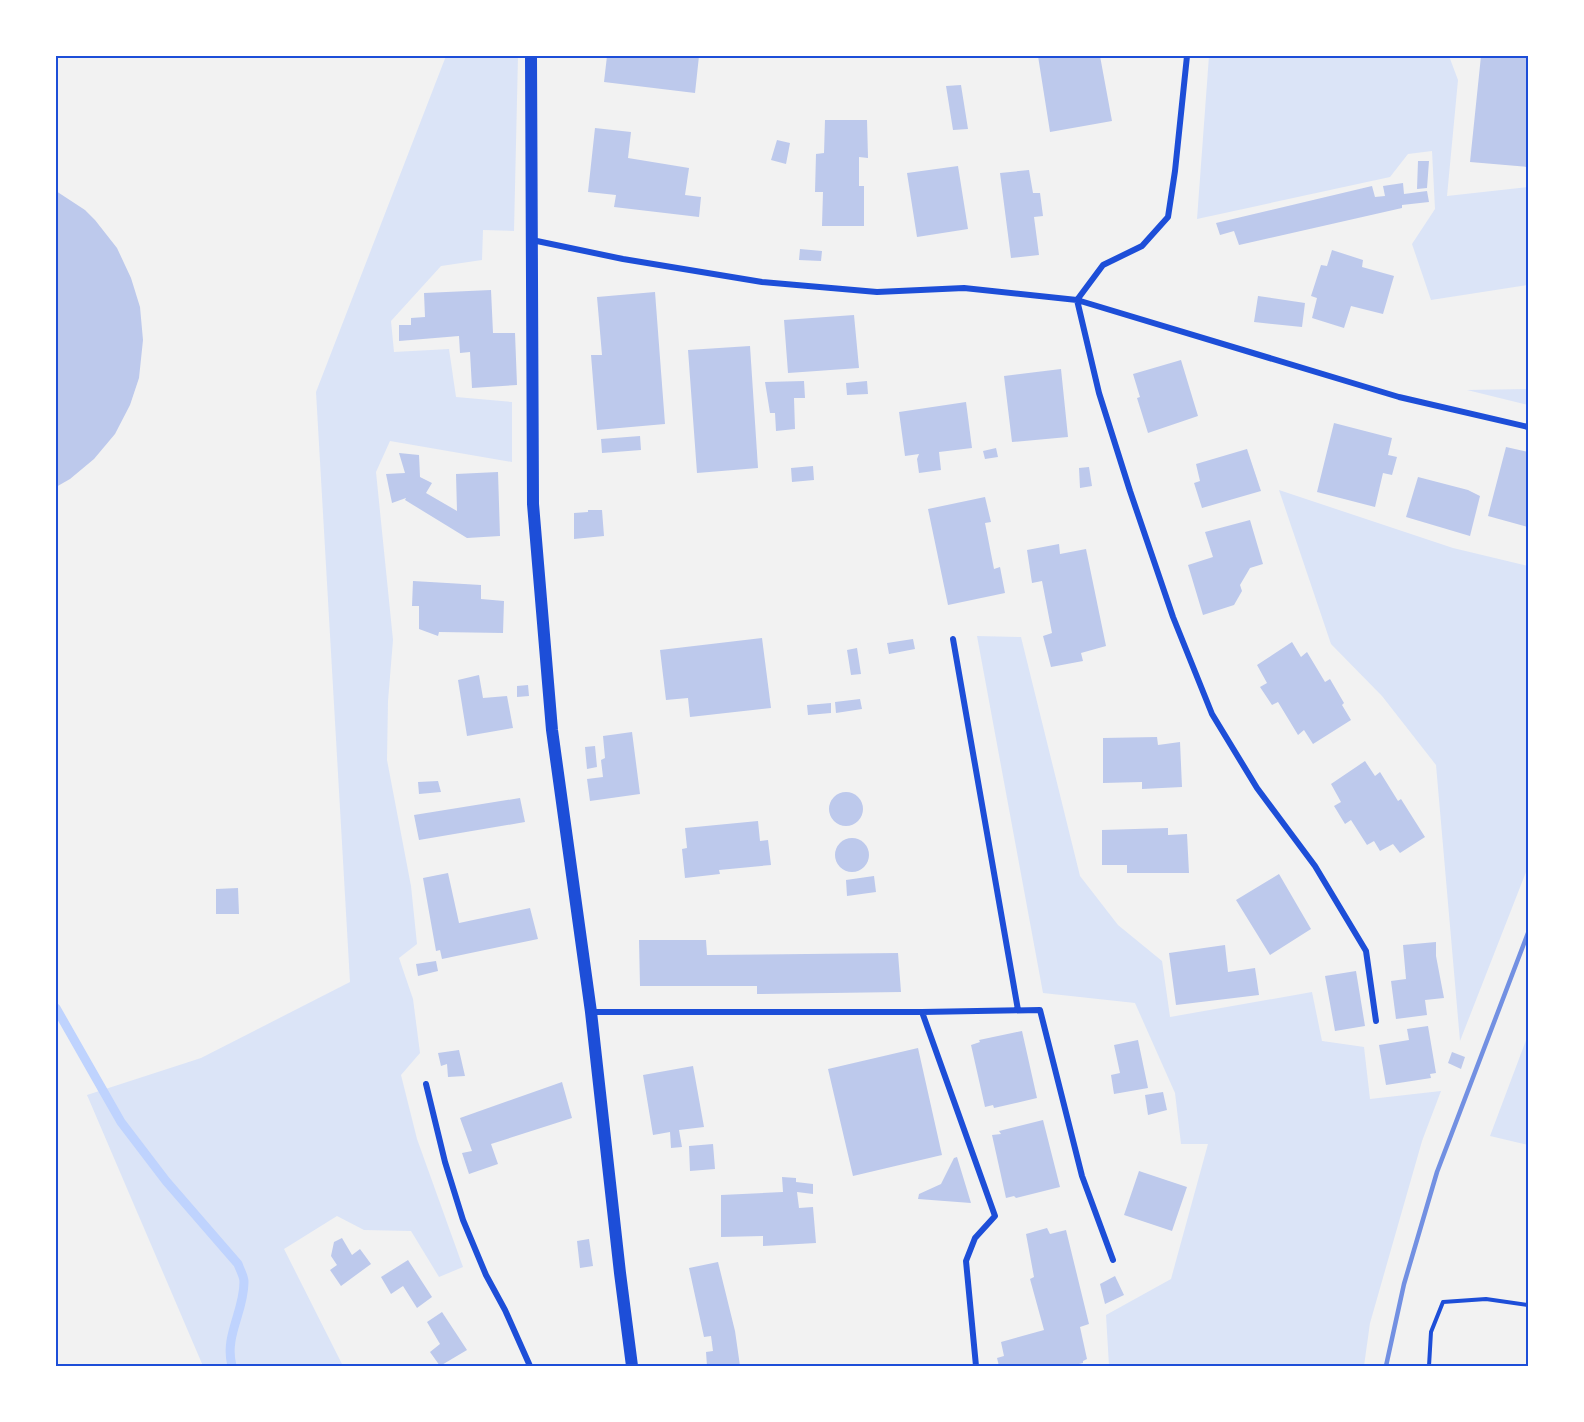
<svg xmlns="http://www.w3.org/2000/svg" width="1584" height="1422" font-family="Ubuntu,sans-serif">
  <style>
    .green { fill: #dbe4f7 }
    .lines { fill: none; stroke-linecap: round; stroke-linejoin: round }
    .stream { stroke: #bfd3fe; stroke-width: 9 }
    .building { fill: #bdc9ec }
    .path { stroke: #1d4ed8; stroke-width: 4 }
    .minor { stroke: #1d4ed8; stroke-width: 6 }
    .secondary { stroke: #1d4ed8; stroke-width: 12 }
    .rail { stroke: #7290e2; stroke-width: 4.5 }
    .neatline { fill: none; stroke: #1d4ed8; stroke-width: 2 }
  </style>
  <rect width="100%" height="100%" fill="#f2f2f2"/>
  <path class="green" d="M446,56H518L514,231L483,230L482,260L441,266L391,321L394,352L449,349L456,397L512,402V462L390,441L376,472L393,640L388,701L387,760L411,886L417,944L399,958L413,999L420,1053L401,1075L417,1139L463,1267L439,1277L411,1231L364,1230L337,1216L284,1249L343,1366H203L87,1095L201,1058L350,982L316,392Z
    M1209,56H1449L1458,80L1447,196L1528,187V285L1431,300L1412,244L1435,209L1432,151L1408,154L1390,177L1197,219Z
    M1528,389V405L1467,390Z
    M1279,490L1453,548L1528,566V867L1460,1041L1436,765L1382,696L1331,644Z
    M977,636L1021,637L1080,876L1118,925L1162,961L1170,1017L1312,992L1322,1041L1364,1047L1370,1099L1441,1091L1422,1141L1370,1323L1364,1366H1109L1106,1315L1171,1279L1208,1144H1181L1175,1093L1135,1003L1043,993Z
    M1528,1035V1145L1490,1136Z"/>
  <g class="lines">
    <path class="stream" d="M56,1008L121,1122L166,1181L238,1264C240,1270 244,1276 244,1282C244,1312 224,1336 232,1366"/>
  </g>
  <path class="building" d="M607,56H699L695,93L604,82Z
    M1038,56H1100L1112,121L1050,132Z
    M1481,56H1528V167L1470,162Z
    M961,85L968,129L953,130L946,86Z
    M825,120H867L868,158L859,157V186H864V226H822L823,192H815L816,154L824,153Z
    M595,128L631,132L628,158L689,168L685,195L701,197L699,217L614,207L616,195L588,192Z
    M777,140L790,143L786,164L771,160Z
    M1418,161H1429L1427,188L1417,189Z
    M958,166L968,229L917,237L907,173Z
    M1029,170L1033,193H1040L1043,216L1034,217L1039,255L1011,258L1000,173Z
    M1403,183L1404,194L1427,191L1429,202L1402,205V208L1239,245L1234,231L1220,235L1216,223L1372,186L1375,197L1385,196L1383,186Z
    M56,191L85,210L95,220L117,248L131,278L140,307L143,340L139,378L130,405L115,434L94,459L70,479L56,487Z
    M800,249L822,251L821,261L799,260Z
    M1332,250L1363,260L1362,267L1394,276L1383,314L1351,306L1344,328L1312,318L1317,298L1311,296L1321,265L1327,266Z
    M491,290L493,333H515L517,385L472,388L470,352L460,353L459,336L399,341V325H411V318L425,317L424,293Z
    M655,292L665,424L597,430L591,355H602L597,297Z
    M1258,296L1305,303L1302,327L1254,322Z
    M854,315L859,368L788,373L784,320Z
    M750,346L758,468L697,473L688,350Z
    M1181,360L1198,416L1148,433L1137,398L1140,397L1133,374Z
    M1061,369L1068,437L1012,442L1004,376Z
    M804,381L805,398H794L795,429L776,431L775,413H770L765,382Z
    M867,381L868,394L847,395L846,383Z
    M966,402L972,448L939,452L941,470L919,473L917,459L919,454L905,456L899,412Z
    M1334,423L1392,438L1388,455L1397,457L1392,475L1383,473L1375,507L1317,492Z
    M640,436L641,450L602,453L601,439Z
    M1506,447L1528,452V527L1488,516Z
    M996,448L998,457L985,459L983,451Z
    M1247,449L1261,491L1202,508L1194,483L1200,481L1196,464Z
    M399,453L419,455L420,477L432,483L426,493L457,511L456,474L498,472L500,536L467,538L405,500L406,498L392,503L386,474L405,473Z
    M813,466L814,480L792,482L791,468Z
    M1089,467L1092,486L1080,488L1079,468Z
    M1418,477L1468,490L1480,496L1470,536L1406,517Z
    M985,497L991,522L985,523L994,569L1000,567L1005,593L948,605L928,509Z
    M588,510H602L604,536L574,539V513L588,512Z
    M1250,520L1263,564L1250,568L1240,585L1242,591L1234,605L1203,615L1188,565L1213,557L1205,532Z
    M1059,544L1060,554L1086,549L1106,646L1081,653L1083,661L1051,667L1043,636L1052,633L1042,581L1032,583L1027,550Z
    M413,581L481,585V599L504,601L503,633L439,632L438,636L419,629V606H412Z
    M762,638L771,708L690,717L688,698L666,700L660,650Z
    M913,639L915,649L889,654L887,643Z
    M1292,642L1301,657L1307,652L1325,682L1330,679L1344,703L1342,705L1351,720L1313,744L1304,730L1298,735L1278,702L1272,705L1260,687L1267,683L1257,665Z
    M857,648L861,674L851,675L847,650Z
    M479,675L483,698L507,696L513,728L467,736L458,680Z
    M528,685L529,696L517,697V686Z
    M860,699L862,709L836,713L835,702Z
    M831,703V713L808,715L807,705Z
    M632,732L640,794L590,801L587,779L603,777L601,760L605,758L603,736Z
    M1157,737L1158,745L1180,742L1182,787L1142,789V782L1103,783V738Z
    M595,746L597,767L587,769L585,747Z
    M1365,761L1375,776L1380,772L1398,801L1401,799L1425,837L1400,853L1393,844L1380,851L1374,841L1367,845L1351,820L1345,824L1334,806L1341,802L1331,784Z
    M438,781L441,792L419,794L418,782Z
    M829 809a17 17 0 1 1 34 0a17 17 0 1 1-34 0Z
    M520,798L525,822L419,840L414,815Z
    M758,821L760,841L768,840L771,865L719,870L720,874L685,878L682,849L687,848L685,828Z
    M1168,828V835L1187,834L1189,873H1127V865H1102V830Z
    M835 855a17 17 0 1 1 34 0a17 17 0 1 1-34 0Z
    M448,873L459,923L530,908L538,939L442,959L440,950L436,951L423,878Z
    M1279,874L1311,929L1270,955L1236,900Z
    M874,876L876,892L847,896L846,880Z
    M238,888L239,914H216V889Z
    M639,940H706L707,955L898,953L901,992L757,994V986H640Z
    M1436,942V956L1444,998L1425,1000L1427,1015L1396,1019L1391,981L1406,979L1403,945Z
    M1225,945L1228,972L1255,968L1259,995L1176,1005L1169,953Z
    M436,961L438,971L418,976L416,964Z
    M1356,971L1365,1026L1335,1031L1325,976Z
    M1428,1026L1436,1073L1430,1074L1431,1078L1386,1085L1379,1045L1409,1040L1407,1029Z
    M1022,1031L1037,1098L994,1108L993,1105L985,1107L971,1045L980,1042L979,1040Z
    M1138,1040L1148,1088L1114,1094L1111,1075L1120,1073L1114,1045Z
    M918,1048L942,1155L853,1176L828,1069Z
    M459,1050L465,1076L448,1077L447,1064L441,1066L438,1053Z
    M1452,1052L1465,1057L1461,1069L1448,1063Z
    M693,1066L704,1127L679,1130L682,1147L671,1148L670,1132L653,1135L643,1075Z
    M562,1082L572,1118L491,1144L498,1164L469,1174L462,1153L472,1151L460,1118Z
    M1163,1092L1167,1110L1148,1115L1145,1095Z
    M1043,1120L1060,1187L1016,1198L1014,1196L1006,1198L992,1135L1001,1134L999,1131Z
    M713,1144L715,1169L690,1171L689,1146Z
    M957,1157L971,1203L918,1199L919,1194L941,1184L954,1158Z
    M1139,1171L1187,1187L1172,1231L1124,1215Z
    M782,1177L796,1178V1182L813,1184V1194L797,1192L799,1208L813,1207L816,1243L763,1246V1236L721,1237V1195L783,1192Z
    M1047,1228L1050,1234L1066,1230L1089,1324L1080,1327L1087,1359L1083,1361V1363L1071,1366H999L997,1358L1004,1356L1001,1342L1044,1330L1030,1279L1034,1277L1026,1234Z
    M342,1238L352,1255L360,1249L371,1264L341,1286L330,1270L337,1265L331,1256L334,1242Z
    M589,1239L593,1266L580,1268L577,1241Z
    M408,1260L432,1297L417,1308L403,1286L391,1294L381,1277Z
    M718,1262L735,1331L740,1366H707L706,1352L713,1351L711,1336L704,1337L689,1268Z
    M1115,1276L1124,1295L1105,1304L1100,1284Z
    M442,1312L467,1350L440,1366L430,1352L440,1344L427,1322Z"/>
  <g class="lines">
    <path class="path" d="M1429,1366L1431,1332L1443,1302L1486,1299L1528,1305"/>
    <path class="minor" d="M1187,56L1175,171L1168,217L1142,246L1103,265L1077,300L1099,393L1130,491L1173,617L1212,714L1257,788L1315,866L1366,951L1376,1021
      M532,240L623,259L762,282L877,292L964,288L1077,300L1399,397L1528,427
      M953,639L1018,1010
      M591,1012H922L1040,1010L1082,1176L1113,1260
      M922,1012L995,1216L975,1238L966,1261L976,1366
      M426,1084L445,1162L463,1220L486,1275L505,1310L530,1366"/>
    <path class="secondary" d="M531,56L533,504L552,730L591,1012L620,1273L632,1366"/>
    <path class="rail" d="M1386,1366L1404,1284L1437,1172L1528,933"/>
  </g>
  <rect width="1584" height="1422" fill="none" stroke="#ffffff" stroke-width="114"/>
  <rect x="57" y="57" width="1470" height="1308" class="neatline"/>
</svg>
